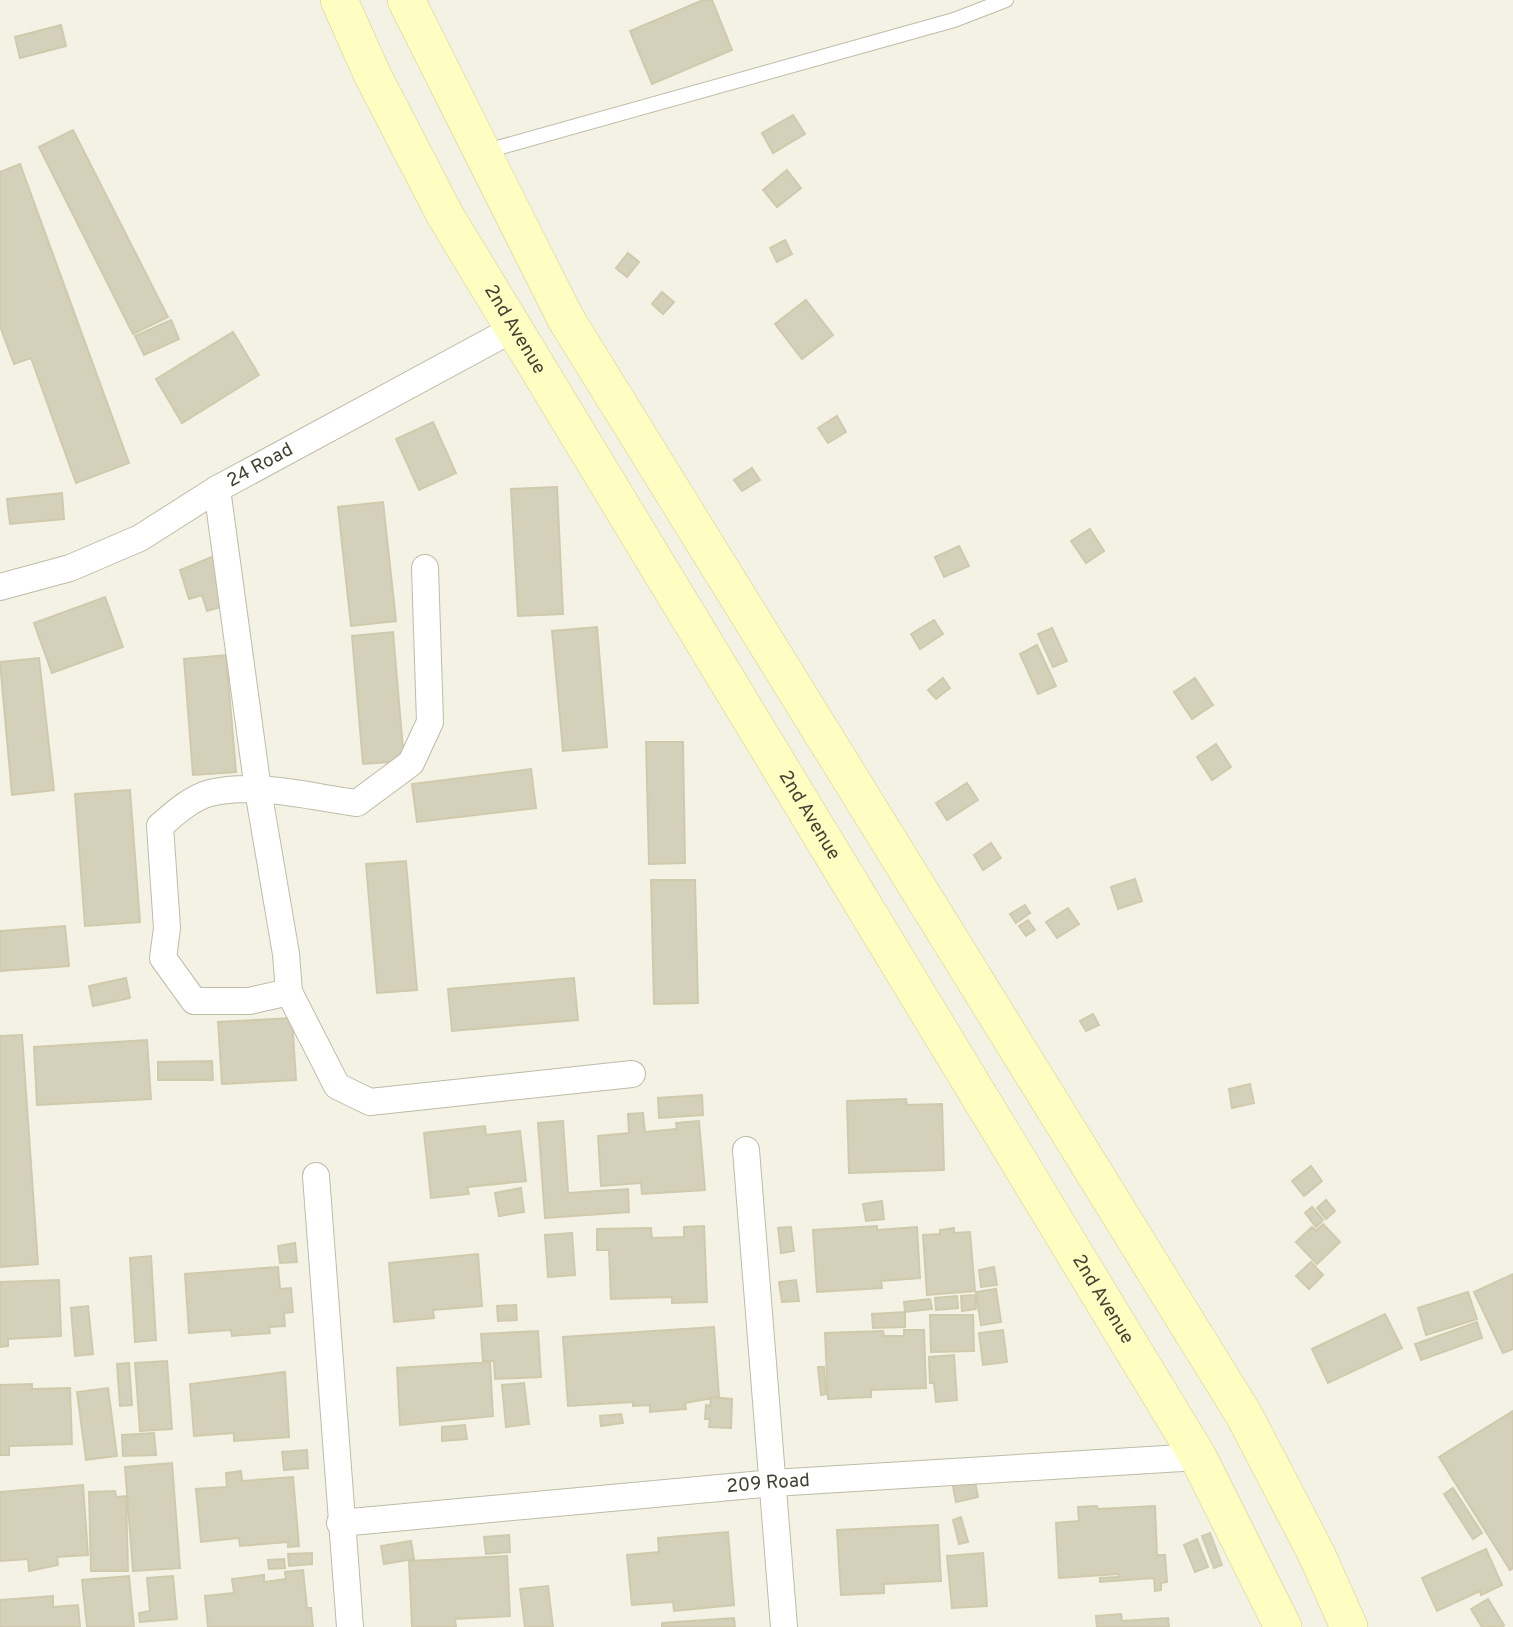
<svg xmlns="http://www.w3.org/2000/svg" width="1513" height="1627" font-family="Overpass,sans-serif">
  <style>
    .building { fill: #d5d0ba; stroke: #d0caad; stroke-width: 2 }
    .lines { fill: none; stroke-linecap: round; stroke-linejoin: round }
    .lane-casing { stroke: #bebca7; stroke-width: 16 }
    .street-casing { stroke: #bebca7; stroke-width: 28 }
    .secondary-casing { stroke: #d1cf91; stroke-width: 38 }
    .lane { stroke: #fff; stroke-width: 14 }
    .street { stroke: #fff; stroke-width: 26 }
    .secondary { stroke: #fffec2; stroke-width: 37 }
    .labels { text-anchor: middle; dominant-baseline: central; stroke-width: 5; stroke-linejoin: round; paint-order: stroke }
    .street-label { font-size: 19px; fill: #454234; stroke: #fff }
  </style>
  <rect width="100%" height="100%" fill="#f3f2e4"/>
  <path class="building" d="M703,0H712L732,50L652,84L630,31Z
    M61,25L66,46L20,58L15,37Z
    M793,115L805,134L773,153L762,133Z
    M73,130L168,317L133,334L39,147Z
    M20,164L129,463L76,483L31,358L14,364L0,326V172Z
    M787,170L801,188L777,207L763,190Z
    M785,240L792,254L777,262L770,248Z
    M628,253L639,262L627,277L616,268Z
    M662,292L674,302L663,314L652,304Z
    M806,300L833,335L802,359L775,324Z
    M171,320L179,339L144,355L135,336Z
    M233,332L259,375L182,423L156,379Z
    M837,416L846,432L828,443L818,428Z
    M433,422L456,473L419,490L396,439Z
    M752,468L760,480L742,491L734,480Z
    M557,487L563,614L518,616L511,489Z
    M62,493L64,519L10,524L7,499Z
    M383,502L396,621L351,626L338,507Z
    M1090,529L1104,551L1086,563L1071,541Z
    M959,546L969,566L944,577L935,557Z
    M214,556L230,604L207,611L202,595L189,599L180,570Z
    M105,597L123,647L52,673L34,623Z
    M934,620L943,634L920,649L911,634Z
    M597,627L607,747L563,751L552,631Z
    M1052,628L1067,661L1053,667L1038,634Z
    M393,632L404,761L363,764L352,636Z
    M1037,645L1056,686L1038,694L1020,654Z
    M226,655L236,772L193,775L184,659Z
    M39,658L54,790L12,795L0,662Z
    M943,678L950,688L936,699L928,690Z
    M1195,678L1213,705L1192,719L1174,692Z
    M646,742H683L685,863L649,864Z
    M1216,744L1231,767L1212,780L1197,757Z
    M531,769L536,808L417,822L412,784Z
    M967,783L978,800L947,820L936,803Z
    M130,790L140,922L85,926L75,794Z
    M991,843L1001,858L983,870L974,855Z
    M406,861L417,990L377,993L366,864Z
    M1135,879L1142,901L1118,909L1111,887Z
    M651,880H695L698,1003L654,1004Z
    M1025,905L1030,913L1016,923L1010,914Z
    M1068,908L1079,924L1057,938L1046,922Z
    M1028,920L1035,930L1026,936L1019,926Z
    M65,926L69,966L0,971V931Z
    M126,978L130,998L93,1006L89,986Z
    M574,978L578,1020L452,1031L448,989Z
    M1093,1014L1099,1025L1086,1031L1080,1021Z
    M292,1018L296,1080L222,1084L218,1022Z
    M22,1035L38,1264L0,1267V1036Z
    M147,1040L151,1099L37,1105L34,1047Z
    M212,1061L213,1080H158V1062Z
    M1250,1084L1254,1103L1232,1108L1229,1089Z
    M702,1095L703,1115L659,1118L658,1098Z
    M906,1099L907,1105L942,1104L944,1170L849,1173L847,1101Z
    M643,1113L645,1132L677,1129L676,1123L699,1121L705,1190L642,1194L641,1183L601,1186L598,1136L629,1133L628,1114Z
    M563,1121L568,1193L628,1189L629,1212L545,1218L538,1123Z
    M485,1126L486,1135L520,1131L526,1181L467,1187L469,1194L431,1198L424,1133Z
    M1311,1166L1322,1181L1304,1196L1292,1181Z
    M521,1188L524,1212L499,1216L495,1193Z
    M1326,1200L1335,1211L1326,1219L1317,1208Z
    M882,1201L884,1219L866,1221L863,1204Z
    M1312,1207L1323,1220L1316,1227L1305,1213Z
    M1323,1224L1340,1242L1317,1264L1296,1242L1312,1227L1316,1231Z
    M704,1226L707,1302L672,1303V1297L611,1299L609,1250H597V1229L651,1228L652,1238L684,1237V1227Z
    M877,1226V1230L917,1227L920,1278L881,1281L882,1288L817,1292L813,1230Z
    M791,1227L794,1251L781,1253L778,1228Z
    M954,1228V1233L970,1232L975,1291L927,1295L923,1235L940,1234V1230Z
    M572,1233L575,1275L548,1277L545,1235Z
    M295,1243L297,1262L280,1263L278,1246Z
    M478,1254L482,1306L433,1310L434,1318L394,1322L389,1263Z
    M151,1256L156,1340L135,1342L130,1258Z
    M1311,1262L1323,1275L1309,1289L1296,1276Z
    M278,1267L280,1289L291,1288L293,1312L284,1313L285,1326L269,1327L270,1333L232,1336L231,1330L189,1333L185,1274Z
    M994,1267L997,1285L981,1287L979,1270Z
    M1513,1274V1349L1503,1353L1474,1292Z
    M59,1280L61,1336L8,1339V1346L0,1347V1282Z
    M796,1280L799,1301L782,1302L779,1282Z
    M996,1289L1001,1322L981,1325L976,1292Z
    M1468,1292L1477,1319L1426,1335L1418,1308Z
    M975,1295L976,1309L962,1311L961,1296Z
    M957,1296L958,1308L936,1310L935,1298Z
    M930,1299L932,1309L905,1312L904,1302Z
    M516,1305L517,1320L498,1321L497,1306Z
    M88,1306L93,1354L75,1356L71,1308Z
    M905,1312V1327L873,1328L872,1314Z
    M1385,1314L1402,1348L1328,1383L1312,1349Z
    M930,1315H973L974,1351L931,1352Z
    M1477,1322L1482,1338L1421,1360L1415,1344Z
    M714,1327L719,1397L685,1403L686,1409L650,1412V1405L633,1406V1402L568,1406L563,1337Z
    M904,1330H924L926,1388L871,1390V1397L828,1399L825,1333L883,1331L884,1336H904Z
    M1003,1330L1007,1362L983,1365L979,1333Z
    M538,1331L541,1377L495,1379L494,1361H483L481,1334Z
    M954,1355L957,1400L936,1402L934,1383H930L929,1357Z
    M167,1361L172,1429L140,1431L135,1363Z
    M490,1362L493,1416L400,1425L397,1368Z
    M129,1363L132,1405L120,1406L117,1364Z
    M818,1367H824L826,1394L821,1395Z
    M285,1372L289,1437L234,1441V1433L194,1436L190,1384Z
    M524,1383L529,1424L506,1427L502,1385Z
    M32,1384V1389L70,1388L72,1444L9,1446V1455H0V1385Z
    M108,1388L117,1456L86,1460L77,1392Z
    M711,1397L732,1399L731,1428L709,1427L710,1419H705L706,1405L710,1406Z
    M1513,1411V1568L1510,1570L1439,1457Z
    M621,1414L623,1423L601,1426L600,1416Z
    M465,1425L467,1439L442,1441V1427Z
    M154,1433L156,1455L123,1456L122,1435Z
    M307,1450L308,1468L284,1470L282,1452Z
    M172,1463L180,1568L133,1571L125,1467Z
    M241,1471L242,1481L293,1477L299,1546L288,1547V1542L240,1546L239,1538L201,1542L196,1489L227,1487L226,1473Z
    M973,1471L978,1497L956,1502L951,1476Z
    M83,1485L88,1555L57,1557L58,1565L29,1571L28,1559L0,1561V1492Z
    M1453,1488L1482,1533L1473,1539L1444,1494Z
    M115,1491L116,1497L126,1496L128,1571H91L89,1492Z
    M1097,1506L1098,1509L1155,1506L1157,1555H1165L1167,1582L1161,1583V1590L1155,1591L1154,1578L1100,1582V1578L1119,1577V1574L1059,1578L1056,1523L1079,1521L1078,1507Z
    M961,1517L968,1542L959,1544L953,1520Z
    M938,1525L941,1581L884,1584V1593L841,1595L837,1530Z
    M728,1532L734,1605L674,1611L673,1602L632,1605L627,1555L659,1552L658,1538Z
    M1210,1533L1222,1565L1214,1568L1202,1536Z
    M509,1535L510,1552L486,1554L484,1537Z
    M1197,1539L1208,1567L1195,1572L1184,1545Z
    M411,1541L414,1559L384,1564L381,1546Z
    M1486,1549L1502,1585L1481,1595L1480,1591L1437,1611L1422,1578Z
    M312,1553V1564L289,1566L288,1554Z
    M983,1553L987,1606L952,1608L947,1556Z
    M507,1556L510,1616L455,1619L456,1627H412L409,1561Z
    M284,1559L285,1568L269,1569L268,1560Z
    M303,1570L307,1608H311L313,1627H208L205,1596L234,1593L232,1579L264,1575V1582L286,1579L285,1572Z
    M129,1576L134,1627H87L82,1580Z
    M173,1576L177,1619L140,1622L139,1613L150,1611L147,1578Z
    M548,1586L553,1627H525L520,1589Z
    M53,1596V1607L78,1605L80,1627H0V1600Z
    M1488,1599L1504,1625L1502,1627H1482L1471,1609Z
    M1121,1614L1122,1621L1168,1618L1169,1627H1097L1096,1616Z
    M734,1618L735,1627H662V1623Z"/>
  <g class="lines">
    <g class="lane-casing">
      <path id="lane" d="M483,152L954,20L1006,0"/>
    </g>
    <g class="street-casing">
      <g id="street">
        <path d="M217,489L258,790L286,954L289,992L249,1001H194L163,958L167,928L160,826C174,814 191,798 210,793C257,782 311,797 357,803L411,763L430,722L425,568"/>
        <path id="s1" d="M0,587L70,568L140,538L217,489L513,329"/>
        <path d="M289,992L337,1086L370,1102L632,1074"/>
        <path d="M746,1150L784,1627"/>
        <path d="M316,1176L350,1627"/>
        <path id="s2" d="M340,1523L773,1483L1198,1457"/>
      </g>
    </g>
    <g class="secondary-casing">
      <g id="secondary">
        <path id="s3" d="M339,0L372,74L445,215L1198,1457L1283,1627"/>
        <path d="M406,0L566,319L1244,1415L1316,1553L1349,1627"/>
      </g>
    </g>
    <use href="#lane" class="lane"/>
    <use href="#street" class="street"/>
    <use href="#secondary" class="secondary"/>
  </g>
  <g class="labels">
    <g class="street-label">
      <text stroke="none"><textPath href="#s3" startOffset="374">2nd Avenue</textPath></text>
      <text stroke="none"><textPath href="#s1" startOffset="289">24 Road</textPath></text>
      <text stroke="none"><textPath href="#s3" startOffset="942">2nd Avenue</textPath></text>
      <text stroke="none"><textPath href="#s3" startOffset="1508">2nd Avenue</textPath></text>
      <text stroke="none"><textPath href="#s2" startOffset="430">209 Road</textPath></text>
    </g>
  </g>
</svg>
